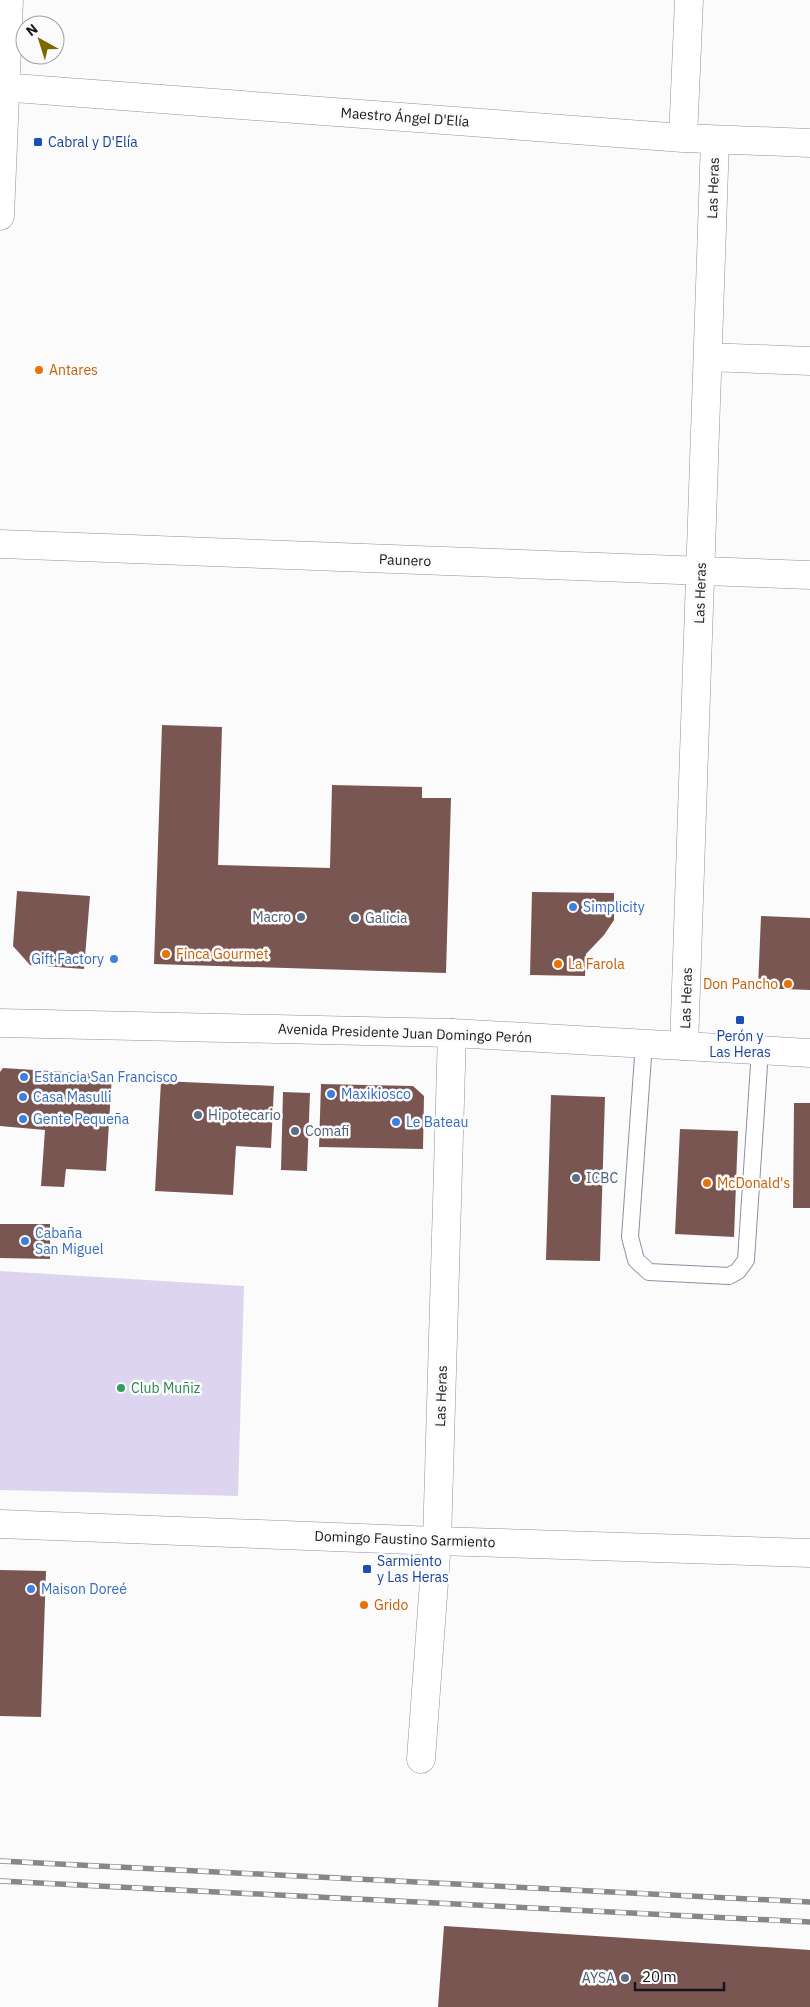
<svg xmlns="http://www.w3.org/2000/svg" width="810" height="2007" font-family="'IBM Plex Sans',sans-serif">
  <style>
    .green { fill: #ddd5ef }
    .building { fill: #795652 }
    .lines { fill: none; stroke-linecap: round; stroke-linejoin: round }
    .service-casing { stroke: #948ca6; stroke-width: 18 }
    .minor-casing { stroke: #948ca6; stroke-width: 29 }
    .secondary-casing { stroke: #948ca6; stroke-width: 29 }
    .service { stroke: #fff; stroke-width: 16 }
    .minor { stroke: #fff; stroke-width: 28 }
    .secondary { stroke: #fff; stroke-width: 28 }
    .rail-casing { stroke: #88868b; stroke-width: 5.5 }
    .rail { stroke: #fbfbfb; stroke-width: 4; stroke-dasharray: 11; stroke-linecap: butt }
    .transit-dot { fill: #1a4fb4; stroke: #fbfbfb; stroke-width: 2 }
    .food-dot { fill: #e8710a; stroke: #fbfbfb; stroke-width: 2 }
    .shop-dot { fill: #3f7fe0; stroke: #fbfbfb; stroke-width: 2 }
    .service-dot { fill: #5c6f8a; stroke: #fbfbfb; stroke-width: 2 }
    .leisure-dot { fill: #2e9e5b; stroke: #fbfbfb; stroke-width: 2 }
    .labels { text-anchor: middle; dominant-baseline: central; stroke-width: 5; stroke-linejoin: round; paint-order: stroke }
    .street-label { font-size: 14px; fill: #17141e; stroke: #fbfbfb }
    .transit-label { font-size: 14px; fill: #164399; stroke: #fbfbfb; text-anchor: start }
    .food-label { font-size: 14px; fill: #c56008; stroke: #fbfbfb; text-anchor: start }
    .shop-label { font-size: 14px; fill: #366cbe; stroke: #fbfbfb; text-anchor: start }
    .service-label { font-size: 14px; fill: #4e5e75; stroke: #fbfbfb; text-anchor: start }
    .leisure-label { font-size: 14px; fill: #27864d; stroke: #fbfbfb; text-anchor: start }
  </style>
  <rect width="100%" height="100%" fill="#fbfbfb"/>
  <path class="green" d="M0,1271L244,1286L238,1496L0,1490Z"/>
  <path class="building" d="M162,725L222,727L218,865L330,868L332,785L422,787V798H451L446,973L154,964Z
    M17,891L90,896L84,969L30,965L13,946Z
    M532,892L614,893V920L604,935L586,954L585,976L530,975Z
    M761,916L810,918V990L758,988Z
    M3,1068L112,1075L106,1171L66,1169L64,1187L41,1186L45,1130L0,1126V1072Z
    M161,1081L274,1086L271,1148L236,1146L233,1195L155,1191Z
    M321,1084L413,1086L424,1096L423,1149L319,1147Z
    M283,1092L310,1093L307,1171L281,1170Z
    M551,1095L605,1097L600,1261L546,1260Z
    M794,1103H810V1208H793Z
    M680,1129L738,1131L734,1237L675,1234Z
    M0,1224H50V1259L0,1258Z
    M0,1570L46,1571L41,1717L0,1716Z
    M444,1926L810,1950V2007H438Z"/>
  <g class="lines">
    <g class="service-casing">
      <path id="service" d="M644,1043L630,1237L636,1260L649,1272L729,1276L738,1271L746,1260L760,1050"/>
    </g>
    <g class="minor-casing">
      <path id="minor" d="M0,87L683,138L810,143
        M683,138L689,0
        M0,216L9,0
        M708,357L810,361
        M0,544L810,575
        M684,1046L715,140
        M421,1759L437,1541L452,1033"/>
    </g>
    <g class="secondary-casing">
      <path id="secondary" d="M0,1023L452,1033L810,1053
        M0,1524L437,1541L810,1553"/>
    </g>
    <use href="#service" class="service"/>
    <use href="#minor" class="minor"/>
    <use href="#secondary" class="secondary"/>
    <g class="rail-casing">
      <path id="rail" d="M0,1861L810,1902
        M0,1881L810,1922"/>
    </g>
    <use href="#rail" class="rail"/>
  </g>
  <g class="transit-dot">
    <rect x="33" y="137" width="10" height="10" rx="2.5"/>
    <rect x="735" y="1015" width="10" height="10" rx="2.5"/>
    <rect x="362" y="1564" width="10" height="10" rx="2.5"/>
  </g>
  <g class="food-dot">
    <circle cx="39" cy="370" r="5"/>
    <circle cx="166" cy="954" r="5"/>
    <circle cx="558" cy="964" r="5"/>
    <circle cx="788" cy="984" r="5"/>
    <circle cx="707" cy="1183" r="5"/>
    <circle cx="364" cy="1605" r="5"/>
  </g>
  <g class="shop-dot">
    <circle cx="573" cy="907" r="5"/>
    <circle cx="114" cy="959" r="5"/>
    <circle cx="24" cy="1077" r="5"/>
    <circle cx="331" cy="1094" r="5"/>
    <circle cx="23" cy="1097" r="5"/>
    <circle cx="23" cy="1119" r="5"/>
    <circle cx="396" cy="1122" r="5"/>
    <circle cx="25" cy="1241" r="5"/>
    <circle cx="31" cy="1589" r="5"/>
  </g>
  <g class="service-dot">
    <circle cx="301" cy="917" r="5"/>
    <circle cx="355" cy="918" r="5"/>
    <circle cx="198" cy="1115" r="5"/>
    <circle cx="295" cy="1131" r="5"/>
    <circle cx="576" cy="1178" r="5"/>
    <circle cx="625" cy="1978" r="5"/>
  </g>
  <circle class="leisure-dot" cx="121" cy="1388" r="5"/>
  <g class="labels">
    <g class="street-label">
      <text transform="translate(405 117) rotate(4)">Maestro Ángel D'Elía</text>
      <text transform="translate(713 188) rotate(-88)">Las Heras</text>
      <text transform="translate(405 560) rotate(2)">Paunero</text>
      <text transform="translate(700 593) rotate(-88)">Las Heras</text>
      <text transform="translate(686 998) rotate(-88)">Las Heras</text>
      <text transform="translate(405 1033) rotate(2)">Avenida Presidente Juan Domingo Perón</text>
      <text transform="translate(441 1396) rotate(-88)">Las Heras</text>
      <text transform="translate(405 1539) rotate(2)">Domingo Faustino Sarmiento</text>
    </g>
    <g class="transit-label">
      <text x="48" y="142">Cabral y D'Elía</text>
      <text x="740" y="1036" text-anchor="middle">Perón y<tspan x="740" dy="16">Las Heras</tspan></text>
      <text x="377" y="1561">Sarmiento<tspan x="377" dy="16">y Las Heras</tspan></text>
    </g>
    <g class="food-label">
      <text x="49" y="370">Antares</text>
      <text x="176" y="954">Finca Gourmet</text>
      <text x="568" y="964">La Farola</text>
      <text x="778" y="984" text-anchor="end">Don Pancho</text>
      <text x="717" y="1183">McDonald's</text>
      <text x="374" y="1605">Grido</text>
    </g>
    <g class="shop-label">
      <text x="583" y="907">Simplicity</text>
      <text x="104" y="959" text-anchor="end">Gift Factory</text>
      <text x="34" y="1077">Estancia San Francisco</text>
      <text x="341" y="1094">Maxikiosco</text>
      <text x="33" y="1097">Casa Masulli</text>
      <text x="33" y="1119">Gente Pequeña</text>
      <text x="406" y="1122">Le Bateau</text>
      <text x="35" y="1233">Cabaña<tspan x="35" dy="16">San Miguel</tspan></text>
      <text x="41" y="1589">Maison Doreé</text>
    </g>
    <g class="service-label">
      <text x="291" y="917" text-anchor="end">Macro</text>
      <text x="365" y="918">Galicia</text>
      <text x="208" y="1115">Hipotecario</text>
      <text x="305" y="1131">Comafi</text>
      <text x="586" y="1178">ICBC</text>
      <text x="615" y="1978" text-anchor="end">AYSA</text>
    </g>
    <g class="leisure-label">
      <text x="131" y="1388">Club Muñiz</text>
    </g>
  </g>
  <g transform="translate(40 40) rotate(321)"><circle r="24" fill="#fbfbfb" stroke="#a09fa3"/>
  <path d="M0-4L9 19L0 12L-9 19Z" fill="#7a6800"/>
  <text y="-8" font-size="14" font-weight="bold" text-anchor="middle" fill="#17141e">N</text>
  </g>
  <path d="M635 1982v8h89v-8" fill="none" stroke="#17141e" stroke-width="2.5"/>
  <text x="642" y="1982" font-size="15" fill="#17141e" stroke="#fbfbfb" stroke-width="4" paint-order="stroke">20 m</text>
</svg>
